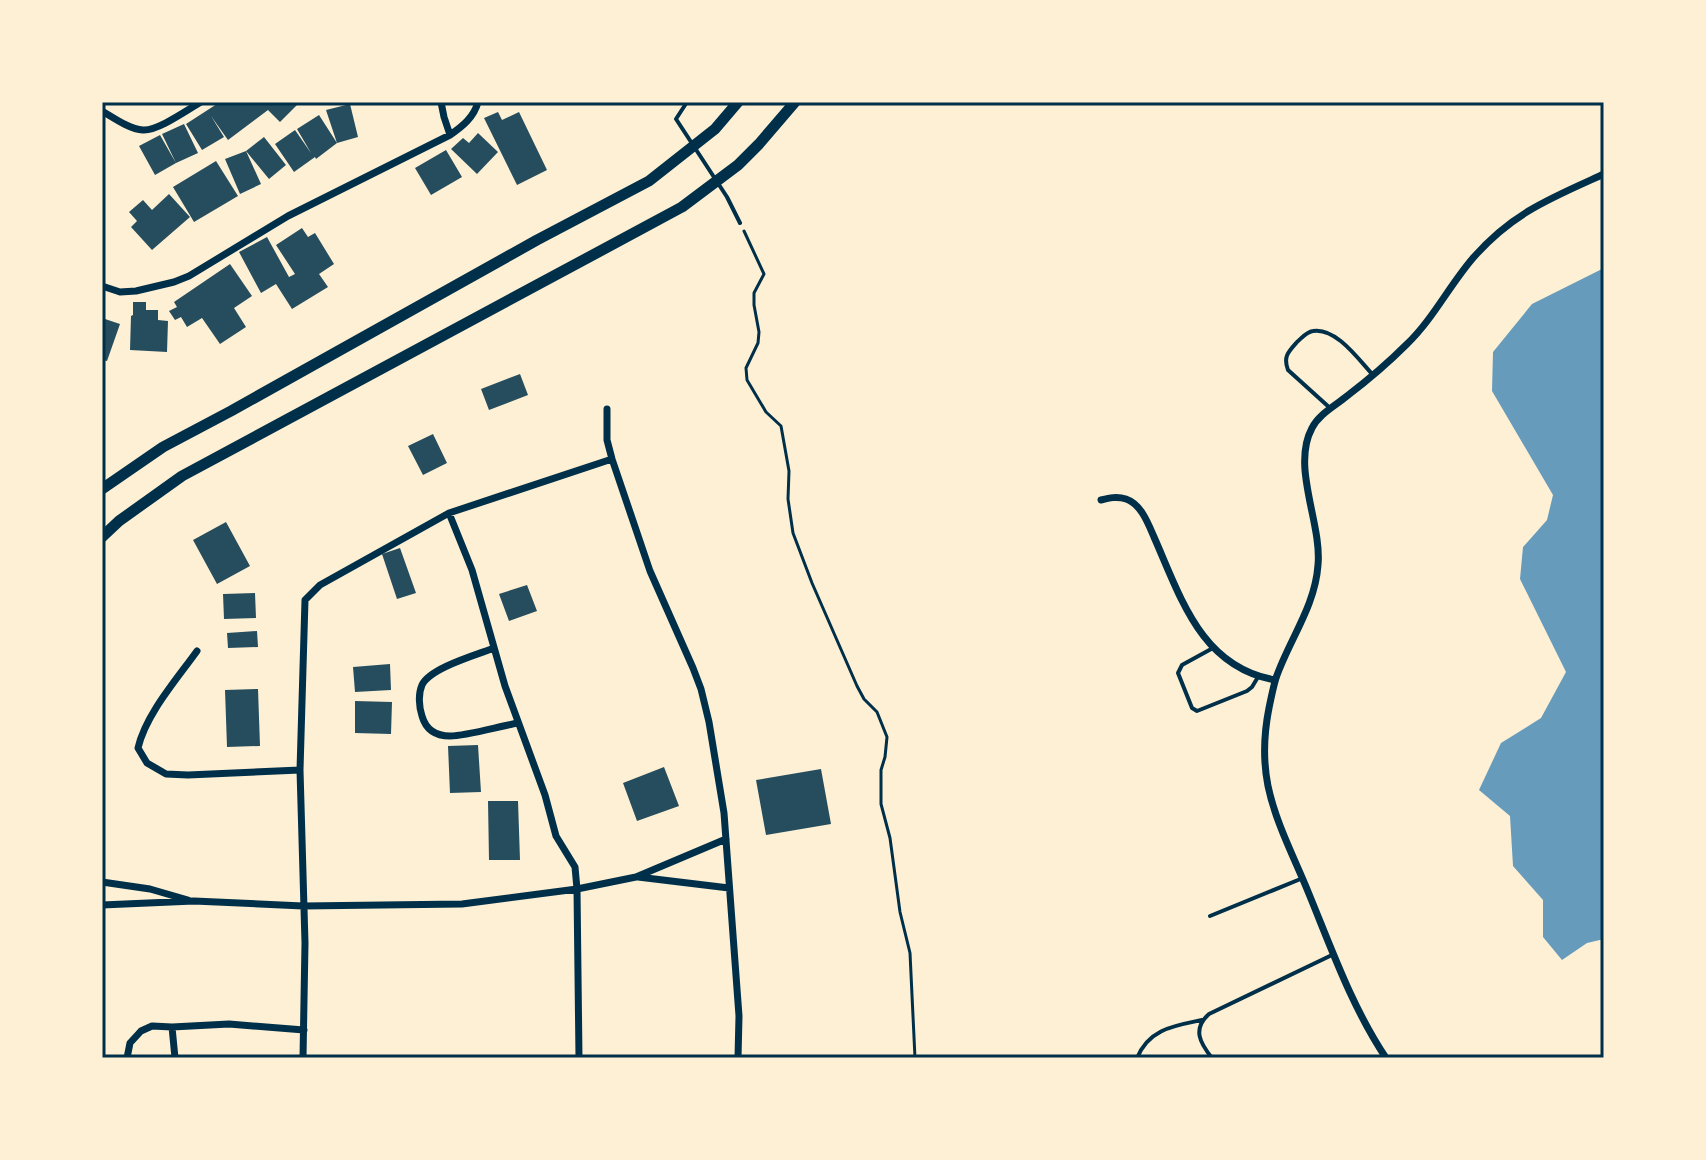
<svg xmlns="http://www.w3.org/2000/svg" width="1706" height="1160" font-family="Ubuntu,sans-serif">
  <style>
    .water { fill: #669bbc }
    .building { fill: #264d5e }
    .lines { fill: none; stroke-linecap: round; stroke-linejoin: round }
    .path { stroke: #003049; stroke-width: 3 }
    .service { stroke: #003049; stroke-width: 4 }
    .minor { stroke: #003049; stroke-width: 7 }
    .primary { stroke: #003049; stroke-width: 11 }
    .neatline { fill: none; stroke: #003049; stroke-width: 3 }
  </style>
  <rect width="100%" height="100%" fill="#fdf0d5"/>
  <path class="water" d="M1604,268V939L1587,943L1562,960L1543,937V900L1513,866L1510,816L1479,790L1501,743L1541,718L1566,672L1520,579L1523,547L1547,520L1553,495L1492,391L1493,352L1532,304Z"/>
  <path class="building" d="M220,102H300L280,122L268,110L228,140L211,116L224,137L202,150L186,124Z
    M350,104L358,137L337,143L316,159L315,157L294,172L275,144L295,130L311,153L297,129L319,115L337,143L326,110Z
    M498,112L502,120L519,112L547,170L517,185L484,118Z
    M184,124L198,153L176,163L162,134Z
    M478,133L498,152L477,174L451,149L463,138L469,143Z
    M160,135L176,163L155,175L139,146Z
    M264,137L286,165L269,179L246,151Z
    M446,150L462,177L431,195L415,168Z
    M246,151L261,184L240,194L225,159Z
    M216,161L238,196L194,222L173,187Z
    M169,194L190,217L152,250L131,227L137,221L129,212L143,200L152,210Z
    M302,228L308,237L315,233L334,264L319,274L328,287L292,309L276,284L261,293L239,252L267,237L289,277L295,274L276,245Z
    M230,264L252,296L234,308L246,327L220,344L202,318L187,327L181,317L175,320L169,311L177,307L174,302Z
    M133,302H146V310H158V320L168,321L167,352L130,350L131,316L133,315Z
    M102,318L120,324L107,361L102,360Z
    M520,374L528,395L489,410L481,389Z
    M433,434L447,463L423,475L408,446Z
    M226,522L250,566L217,584L193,540Z
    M400,548L416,593L397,599L382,554Z
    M527,585L537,611L509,621L499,594Z
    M255,593L256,618L224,619L223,594Z
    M257,631L258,647L228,648L227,633Z
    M390,664L391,690L355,692L353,667Z
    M258,689L260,746L227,747L225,690Z
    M355,701L392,702L391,734L355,733Z
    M478,745L481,792L450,793L448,746Z
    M664,767L679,806L637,821L623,783Z
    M821,769L831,824L766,835L756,780Z
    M488,801H518L520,860H489Z"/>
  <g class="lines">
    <path class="path" d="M744,231L764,274L754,293V305L759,332L758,343L746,368L747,380L766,412L781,426L789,471L788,499L793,533L812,583L857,686L864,699L877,712L887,737L885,757L881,770V804L890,838L900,912L910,953L915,1058"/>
    <path class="service" d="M687,102L676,119L727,197L740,223
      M1330,408L1288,370C1283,357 1288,352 1297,342C1302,338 1306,332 1313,331C1336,327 1359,360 1373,375
      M1213,648L1182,665L1178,673L1192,708L1197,711L1247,691L1252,687L1258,677
      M1210,916L1303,878
      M1137,1058C1149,1029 1173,1026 1202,1020
      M1212,1058C1200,1043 1192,1029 1209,1014L1332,955"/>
    <path class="minor" d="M441,102L444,117L450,135
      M102,111C114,118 129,129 143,130C158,131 187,110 201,102
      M102,286L120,292L136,291L174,282L189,276L288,216L450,135C463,126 474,117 478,102
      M607,409V440L612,459L650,571L693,668L701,689L709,722L724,813L739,1016L738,1058
      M1101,500C1109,498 1117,496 1126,499C1141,504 1148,523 1154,537C1181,598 1201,667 1275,680
      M449,513L472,570L505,686L545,795L556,836L575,867L577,889L579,1058
      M494,648C476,655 430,668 422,685C418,694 419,707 422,716C426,730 436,736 450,736C467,736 500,726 518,723
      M197,651C177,679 146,714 138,748L147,763L166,774L188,775L300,770
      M638,877L729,888
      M102,882L150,889L188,900
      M102,905L194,901L303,906L462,904L577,889L636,877L726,839
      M172,1027L175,1058
      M127,1058L130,1043L141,1031L152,1026L172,1027L229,1024L304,1030
      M303,1058L305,943L300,770L305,600L320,585L449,513L612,459
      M1386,1058C1352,1007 1332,950 1309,894C1295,859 1276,824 1268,786C1263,761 1264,733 1269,708C1271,698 1273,688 1276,678C1289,640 1315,607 1318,565C1322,523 1291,467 1312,428C1319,414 1335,406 1347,396C1368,380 1388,363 1407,344C1433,319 1449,286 1473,258C1512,213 1551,198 1604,174"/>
    <path class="primary" d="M102,489L163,447L231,411L537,240L649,181L715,129L738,102
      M102,537L119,521L182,476L682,207L738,165L759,144L795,102"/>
  </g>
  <rect width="1706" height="1160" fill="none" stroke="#fdf0d5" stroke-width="208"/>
  <rect x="104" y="104" width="1498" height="952" class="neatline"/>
</svg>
